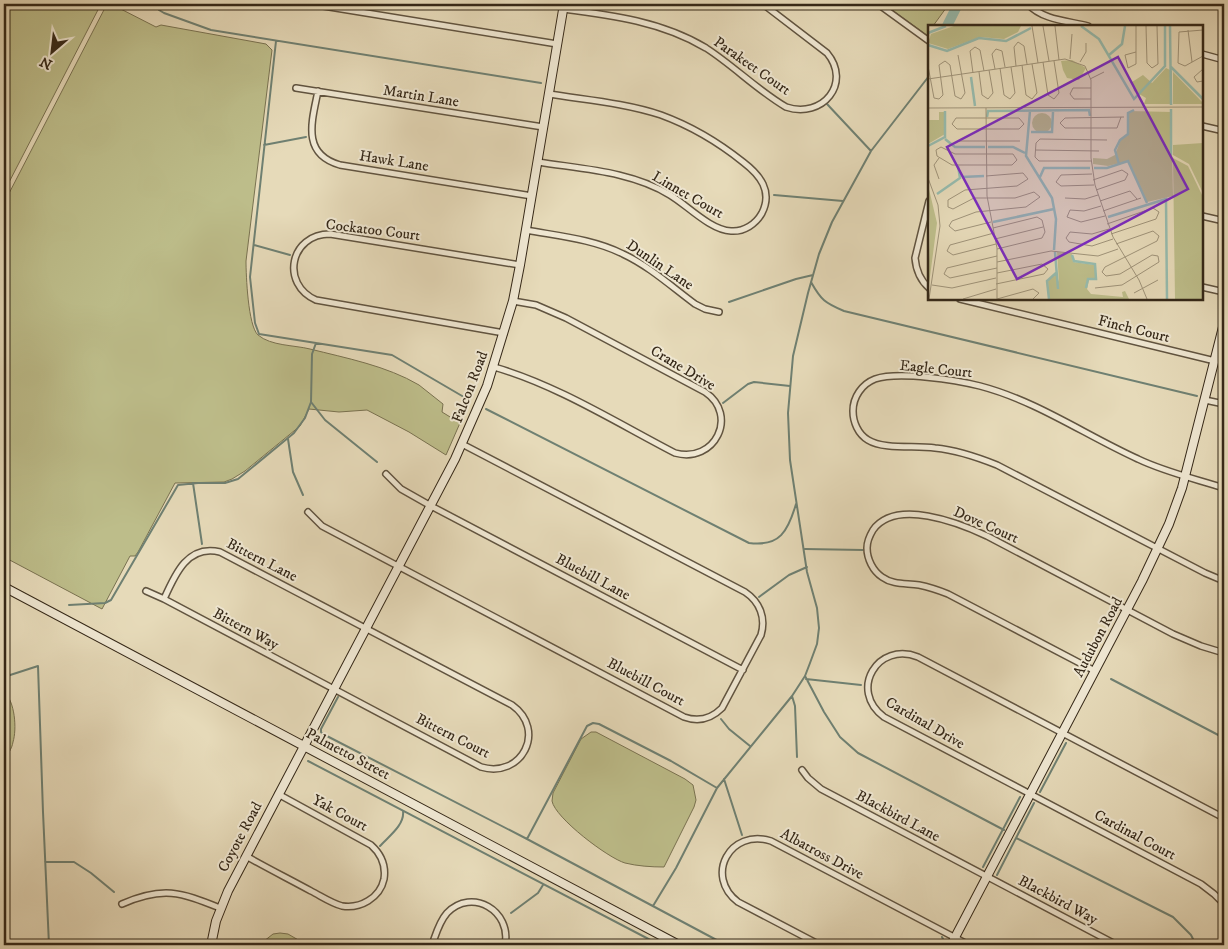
<svg xmlns="http://www.w3.org/2000/svg" width="1228" height="949" font-family="'IM FELL DW Pica',serif">
  <style>
    .green { fill: #bdbd8a; stroke: #797251 }
    .lines { fill: none; stroke-linecap: round; stroke-linejoin: round }
    .stream { stroke: #6f8072; stroke-width: 2 }
    .river { stroke: #96bbae; stroke-width: 10 }
    .street-casing { stroke: #615440; stroke-width: 8 }
    .secondary-casing { stroke: #352818; stroke-width: 10 }
    .street { stroke: #efe7d2; stroke-width: 5 }
    .secondary { stroke: #efe7d2; stroke-width: 8 }
    .labels { text-anchor: middle; dominant-baseline: central; stroke-width: 4; stroke-linejoin: round; paint-order: stroke }
    .street-label { font-size: 15px; fill: #352818; stroke: #efe7d2 }
    .inset-river { fill: none; stroke: #96bbae; stroke-width: 2.5 }
    .inset-road { fill: none; stroke: #9f9379; stroke-width: 1 }
    .view { fill: #7b2cbf; fill-opacity: 0.15; stroke: #7b2cbf; stroke-width: 2.5 }
    .inset-edge { fill: none; stroke: #352818; stroke-width: 2.5 }
  </style>
  <rect width="100%" height="100%" fill="#e6dab9"/>
  <filter id="stains"><feTurbulence type="fractalNoise" baseFrequency=".004" numOctaves="4"/><feColorMatrix values="0 0 0 0 .2 0 0 0 0 .09 0 0 0 0 .02 0 0 0 .5 -.17"/></filter>
  <radialGradient id="worn" r=".72"><stop offset=".6" stop-color="#630" stop-opacity="0"/><stop offset="1" stop-color="#630" stop-opacity=".3"/></radialGradient>
  <path class="green" d="M4,4H101L4,192Z
    M107,4H111L156,27L161,25L266,44L272,50L246,261C246,275 248,326 258,335C271,346 294,345 310,349C346,358 387,366 419,385C427,391 435,398 443,404L442,412L460,423L446,455L409,432L367,410L339,412L309,409L300,426L245,471L232,479L224,482L175,483L138,552L135,556H130L102,609L4,557V203Z
    M884,4H949L933,26H929L928,36Z
    M4,692C15,701 17,729 13,742C12,749 7,755 4,761Z
    M591,732H596L685,779L693,785L696,800L694,807L664,867C651,867 637,866 625,863C608,858 555,818 552,801C552,798 553,796 553,793L581,739Z
    M280,933L288,934L307,945H259L273,934Z"/>
  <g class="lines">
    <path class="stream" d="M156,4L159,10L164,13L211,30L541,83
      M276,41L250,277L255,323L259,334L392,355L469,400
      M827,104L871,151
      M264,145L306,137
      M774,195L843,201
      M254,245L290,255
      M811,282C821,300 825,303 844,311L1197,396
      M729,302L796,279L813,275
      M311,402L325,420L377,462
      M723,403L748,384L754,382L790,386
      M486,409L749,543C780,547 788,531 796,504
      M288,439L293,472L303,495
      M193,483L202,544
      M805,549L863,550
      M759,597L789,575L807,567
      M69,605L105,603L111,600L178,485L198,483H225L238,479L294,433L305,418L311,402L312,354L316,343
      M805,676L824,712L840,737L858,753L1004,830
      M4,677L38,666L43,812L49,945
      M806,679L861,685
      M1111,679L1224,738
      M792,696L795,706L797,757
      M338,697L321,729V732L323,734L527,839L726,945
      M721,719L729,729L750,746
      M308,761L660,945
      M724,779L742,835
      M1040,792L1066,743
      M1016,838L1173,917L1191,935L1196,945
      M527,839L587,726L593,723L599,724L671,761L717,788
      M380,846C388,837 405,825 403,811
      M45,862H74L91,873L114,892
      M983,867L1020,797
      M997,875L1034,803
      M653,906L676,868L717,788L792,696L805,676L810,663L817,644L819,628L817,608L807,572L790,460L788,413L793,356L808,293L819,254L832,222L871,151L929,76
      M511,913L538,893L543,885
      M942,945L943,939L942,937"/>
    <path class="river" d="M947,26L958,4"/>
    <g class="street-casing">
      <path id="street" d="M311,4L557,44
        M878,4L929,41
        M1028,4C1042,20 1069,21 1088,26
        M563,9C612,15 663,22 706,48C734,66 757,90 786,107C823,119 852,83 827,53L763,4
        M1202,54L1224,60
        M296,88L543,127
        M318,91C312,121 301,154 340,165L532,196
        M1202,126L1224,131
        M538,162C581,169 631,171 670,195C687,205 710,230 731,231C744,232 756,224 762,213C773,191 760,175 743,162C718,142 691,126 661,115C625,103 586,100 549,94
        M929,201L915,258C916,270 920,280 929,288
        M1202,216L1224,221
        M526,230C558,236 593,239 623,254C649,266 672,287 695,304L705,309L719,312
        M1202,287L1224,292
        M960,299L1215,361
        M504,333L316,300C280,284 290,234 330,234L520,265
        M494,367C557,385 617,423 675,453C715,464 739,415 705,392L566,318L536,305L513,301
        M1205,400L1224,404
        M386,474L401,489L431,506L743,670
        M1224,488C1196,479 1165,472 1138,459C1085,435 1037,401 980,386C956,380 899,371 875,379C862,384 853,397 853,411C853,422 858,434 868,440C884,450 916,445 935,448C956,450 977,457 997,465L1205,573L1224,581
        M308,512L322,526L684,717C698,722 711,719 722,708L761,635C766,618 760,602 745,592L462,444
        M146,591L164,599L481,767C522,779 547,730 512,705L220,552C188,544 175,574 164,599
        M1095,671L948,594C938,590 929,587 919,585C906,583 893,585 882,577C873,571 867,559 867,548C867,541 870,535 873,530C896,498 959,523 987,536L1173,634L1201,646L1224,653
        M802,770L808,778L821,789L1117,945
        M1224,818L918,657C878,641 848,690 884,717L1201,884L1214,894L1224,904
        M246,856C267,868 289,879 311,891C321,896 331,903 342,906C360,909 380,898 384,879C386,866 381,854 371,845L278,794
        M122,904C163,886 180,892 220,908
        M432,945C436,934 439,922 447,913C472,887 512,911 505,945
        M820,945L738,902C704,876 730,828 771,841L969,945"/>
    </g>
    <g class="secondary-casing">
      <path id="secondary" d="M4,587L679,945
        M211,945L216,921L228,891L455,459L487,386L513,301L520,265L564,4
        M951,945L1142,581L1169,524L1182,488L1224,323"/>
    </g>
    <use href="#street" class="street"/>
    <use href="#secondary" class="secondary"/>
  </g>
  <g class="labels">
    <g class="street-label">
      <text transform="translate(752 66) rotate(35)">Parakeet Court</text>
      <text transform="translate(421 96) rotate(9)">Martin Lane</text>
      <text transform="translate(394 161) rotate(9)">Hawk Lane</text>
      <text transform="translate(688 195) rotate(30)">Linnet Court</text>
      <text transform="translate(373 230) rotate(7)">Cockatoo Court</text>
      <text transform="translate(660 265) rotate(34)">Dunlin Lane</text>
      <text transform="translate(1134 329) rotate(14)">Finch Court</text>
      <text transform="translate(683 368) rotate(31)">Crane Drive</text>
      <text transform="translate(936 369) rotate(6)">Eagle Court</text>
      <text transform="translate(470 387) rotate(-69)">Falcon Road</text>
      <text transform="translate(986 525) rotate(24)">Dove Court</text>
      <text transform="translate(262 560) rotate(27)">Bittern Lane</text>
      <text transform="translate(593 577) rotate(28)">Bluebill Lane</text>
      <text transform="translate(246 629) rotate(28)">Bittern Way</text>
      <text transform="translate(1098 637) rotate(-62)">Audubon Road</text>
      <text transform="translate(646 682) rotate(28)">Bluebill Court</text>
      <text transform="translate(925 723) rotate(30)">Cardinal Drive</text>
      <text transform="translate(453 736) rotate(27)">Bittern Court</text>
      <text transform="translate(348 754) rotate(28)">Palmetto Street</text>
      <text transform="translate(340 813) rotate(28)">Yak Court</text>
      <text transform="translate(898 816) rotate(28)">Blackbird Lane</text>
      <text transform="translate(1135 835) rotate(28)">Cardinal Court</text>
      <text transform="translate(240 837) rotate(-62)">Coyote Road</text>
      <text transform="translate(822 854) rotate(28)">Albatross Drive</text>
      <text transform="translate(1058 900) rotate(28)">Blackbird Way</text>
    </g>
  </g>
  <g transform="translate(928 25)">
    <rect width="275" height="275" fill="#e6dab9"/>
    <path d="M26,1H93L90,7L76,14L52,12L20,24L0,18L3,9ZM144,35L158,43L151,55L139,53L135,45L133,36ZM238,43L244,46V79H216L218,73L206,66L204,57L215,50L224,58ZM245,47L275,78V79H245ZM201,86L243,87L245,171L219,177L200,136L180,141L165,139V133L179,134L187,130L193,114L200,109ZM11,87H18L17,109L0,119V95H11ZM104 98a10 10 0 1 1 20 0a10 10 0 1 1-20 0ZM275,118V168L261,139L245,130V120ZM245,133L260,141L275,172V274H247ZM0,160L9,198L0,267L2,203ZM129,227L144,229L145,237L167,240L168,255H161L159,264L163,269L195,272L194,267L197,266L201,274H121L120,256L128,248L131,257Z" fill="#bdbd8a"/>
    <path class="inset-river" d="M153,1L171,14L206,74L237,41V1M242,1L243,80M0,8L18,1M0,20L19,26L51,13L78,16L103,3M181,30L194,19L197,1M243,42L275,74M43,52L47,81M243,84V130M102,86L98,131L124,173L128,194L126,225M59,92L60,86L161,85L162,91M103,107H124L125,87M17,114L27,122H57M0,121L17,112V86M60,122H85L97,128M191,139L187,125L192,115L200,109V88L206,85M166,143H179L200,136L219,178M34,152L56,151M112,152L116,143H162M9,169L32,153L30,141M180,192L238,174L239,274M65,197L126,184M127,227L130,264M144,230L146,236L167,239L168,254H160L158,263M121,274L119,256L128,248"/>
    <path class="inset-road" d="M104,1L110,38M115,1L121,36M127,1L131,35M208,1V39L200,43L197,30L208,27M218,1L219,38L224,43L230,39L229,1M260,5L264,37M275,5L251,7L250,38L257,41L275,31M142,34L144,9M115,37L120,70L126,74L131,68L126,36M152,37L158,27V18M94,40L98,70L104,74L109,68L104,39M0,41L6,73L11,74L15,70L11,40L17,36L22,40L27,71L33,74L37,68L30,30M88,41L86,22L90,17L96,21L99,39M72,43L76,70L82,74L87,68L83,42M67,44L64,29L68,24L74,26L77,42M275,44L266,52L269,57L275,56M51,47L54,70L60,74L65,68L61,45M45,48L42,26L47,22L52,25L56,46M0,54L137,34L157,41L163,55V133L167,160L185,212L211,255L219,274M162,54L176,47M163,63H145L142,69L146,74H163M0,83L275,82M58,83L59,171L69,223V274M193,92L189,103H137L132,98L137,93L196,92M28,93H91L96,99L91,104H29L24,99ZM31,116H92M13,122L27,129H85L89,135L84,140H24L9,131L8,125ZM107,125L171,126M11,133L6,140L11,154M163,136H111L107,132L108,118L112,114L179,115M164,149L133,150L128,157L133,161L166,160M58,151L95,148L100,154L89,161L37,165L20,175V182L25,184L46,173H87L106,167L112,172L98,182L48,187L24,196L21,201L27,206L63,197M0,153L10,180L12,201L1,274M165,155L194,145L200,149L197,155L168,165M137,173L157,174L170,170M172,176L202,166L209,174M173,181L156,186L142,185L139,192L153,197L177,191M175,186L213,173M179,199L225,183L231,187L228,194L183,209M65,203L109,192L114,195L117,207L114,213L69,224M181,204L164,209L142,207L138,213L141,217L164,221L185,214M66,208L22,220L19,226L25,230L68,219M67,214L115,202M69,237L123,226L170,231L190,224M69,243L22,253L16,249L19,243L69,231M68,259L116,249L120,244L114,239L69,248M4,260L24,263L68,253M167,263L194,260L231,237L230,231L224,230L192,249L178,251L174,247L177,242L229,216L231,211L225,206L188,219M206,268L230,255M35,274L68,264M69,274L105,264L111,268L105,274"/>
    <path class="view" d="M190,32L260,164L89,254L19,122Z"/>
    <rect width="275" height="275" class="inset-edge"/>
  </g>
  <rect width="1228" height="949" fill="none" stroke="#e6dab9" stroke-width="20"/>
  <rect x="5" y="5" width="1218" height="939" fill="none" stroke="#352818" stroke-width="2.5"/>
  <rect x="10" y="10" width="1208" height="929" fill="none" stroke="#352818"/>
  <g transform="translate(52 52) rotate(208)" stroke="#efe7d2" stroke-width="4" paint-order="stroke">
  <path d="M0-4L9 19L0 12L-9 19Z" fill="#352818"/>
  <text y="-8" font-size="14" font-weight="bold" text-anchor="middle" fill="#352818">N</text>
  </g>
  <rect width="100%" height="100%" filter="url(#stains)"/>
  <rect width="100%" height="100%" fill="url(#worn)"/>
</svg>
